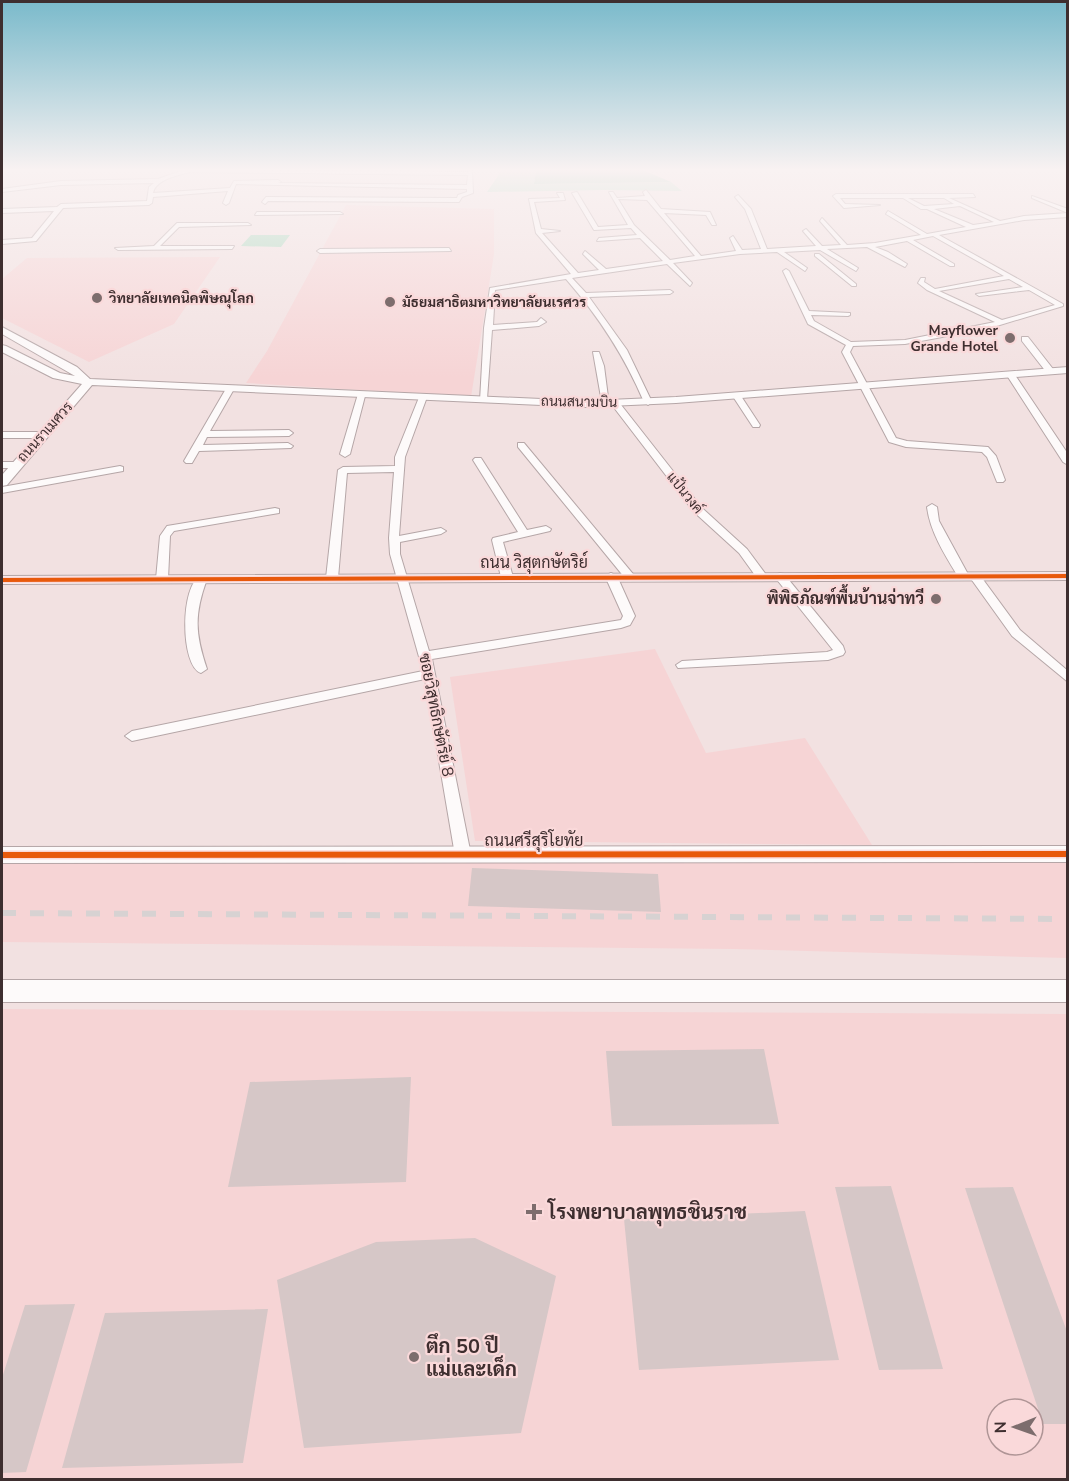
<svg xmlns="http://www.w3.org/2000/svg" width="1069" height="1481" font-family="'Nunito Sans',Sarabun,sans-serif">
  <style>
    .built { fill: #f6d4d5; fill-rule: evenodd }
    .green { fill: #a9d8be }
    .water { fill: #75c3a0 }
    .building { fill: #d6c7c7 }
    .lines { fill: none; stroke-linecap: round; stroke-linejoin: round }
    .street-casing { stroke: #b5a6a7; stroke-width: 2 }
    .secondary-casing { stroke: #b5a6a7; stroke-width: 2 }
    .street { fill: #fdfafa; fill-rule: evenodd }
    .secondary { fill: #fdfafa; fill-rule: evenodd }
    .rail { stroke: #d7d2d2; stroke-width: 6; stroke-dasharray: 14 14; stroke-linecap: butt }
    .cycleway-casing { stroke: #fad9da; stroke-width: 3 }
    .cycleway { fill: #e8590c; fill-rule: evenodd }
    .poi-dot { fill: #7d6d6d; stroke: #fad9da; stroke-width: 2 }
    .labels { text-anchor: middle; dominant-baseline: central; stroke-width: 4.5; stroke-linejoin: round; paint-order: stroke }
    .far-poi-label { font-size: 14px; font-weight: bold; fill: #3e2e2f; stroke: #fad9da; text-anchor: start }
    .far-street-label { font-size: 14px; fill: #3e2e2f; stroke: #fad9da }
    .street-label { font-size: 16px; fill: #3e2e2f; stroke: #fad9da }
    .poi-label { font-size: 16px; font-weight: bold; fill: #3e2e2f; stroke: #fad9da; text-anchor: end }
    .near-poi-label { font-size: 20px; font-weight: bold; fill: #3e2e2f; stroke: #fad9da; text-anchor: start }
  </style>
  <rect width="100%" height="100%" fill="#f2e1e1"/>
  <path class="built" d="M346,205L494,209V254L471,397L246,383L267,351Z
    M220,257L174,324L89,362L2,318V279L27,258Z
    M655,649L706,753L805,738L872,845L475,841L450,677Z
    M2,863H1067V958L733,949L2,942Z
    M2,1009L1067,1014V1479H2ZM997,1409H1033V1445H997Z"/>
  <path class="green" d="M502,170H536L534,184L671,182L682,191L604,190L487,192Z
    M251,235H290L281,247L241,246Z"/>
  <path class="water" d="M536,170H643L671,182L534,184Z"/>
  <path class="building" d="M472,868L658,874L661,912L468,906Z
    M764,1049L779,1124L612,1126L606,1051Z
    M411,1077L406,1182L228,1187L250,1082Z
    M891,1186L943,1369L879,1370L835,1187Z
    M1013,1187L1068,1334V1424H1043L965,1188Z
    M805,1211L839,1360L639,1370L624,1219Z
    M475,1238L556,1276L521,1433L304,1448L277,1280L376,1242Z
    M75,1304L26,1472L2,1473V1378L25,1305Z
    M268,1309L243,1463L62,1468L105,1313Z"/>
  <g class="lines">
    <g class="street-casing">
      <path id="street" d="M184,170L468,172V170H472L473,193L462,197L459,202L268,201L265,204L262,202L266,197L457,198L458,195L467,192V189L236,184L229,203L226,205L223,203L228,191L153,197L152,203L149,205L63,208L36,241L2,244V240L32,238L54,211L2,213V209L57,207L61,204L147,201L149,187L154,183L61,185L2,192V189L61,181L158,179ZM189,172L468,175L467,185L278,183L281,182L278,180L234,181L230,188L153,193C156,179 177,176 189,172Z
        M646,190L661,209L710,212L716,225H712L706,215L664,213L701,256L736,251L730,238L733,236L742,250L761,249L745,209L735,197L738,195L751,209L767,249L816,246L803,231L806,229L822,246L841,245L820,221L822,218L847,245L875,243L921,235L886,214L888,211L927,234L966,227L927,209H921L903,198H840L845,204L880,205L844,208L833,196L836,194H973L975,197L949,198L1000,221L1024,216L1068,213V217L1024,220L939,235L1063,304V306L990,328L905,344L853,346L850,352L896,438L907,441L988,447L996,456L1005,480L1003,482H997L987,457L982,452L906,447L889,442L842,352L846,345L808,324L783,271L786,269L789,271L809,311L850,313V315L848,316L811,315L814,321L851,342L905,340L995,322L927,290L918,283L921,278H925L924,282L935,289L1004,276L933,236L913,240L954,264V266H950L907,241L875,247L888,252L907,264L905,267L867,247L827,249L858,268L856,271L820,250L784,252L807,268L805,271L777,252L740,254L673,263L692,283L690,286L667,264L572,278L586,293L670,290L673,292L670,294L589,297L627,350L652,402L648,405L644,402C624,355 599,317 566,279L495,290L493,325L537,322L541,318L546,322L539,326L492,330L487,399L480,401L484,328L490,288L571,274L536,233L529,199L560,198L557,193H563L565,200L534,202L541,229L560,231L542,233L578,273L599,270L583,254L585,251L606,269L663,261L640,238L597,241L599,238L637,235L631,228L594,230L572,193L577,192L598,227L628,225L609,192H613L617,198L645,196L643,192ZM908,198H944L954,204L924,206ZM618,199L647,200L695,256L670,260L634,225ZM960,206L994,222L973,225L934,209ZM1009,279L1023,287L976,294L979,296L1029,290L1055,305L1002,320L939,291Z
        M1032,196L1068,209V213L1032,198Z
        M257,212H340L343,214L255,215Z
        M177,223H248L251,225L179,227L160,246H234L232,249L118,250L115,248L154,246Z
        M449,248L451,251L320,253L317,251L320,249Z
        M815,254H819L856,284V286H852L815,256Z
        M1022,337H1028L1053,369V373H1047L1022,341Z
        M593,352H599L604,366L609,405L602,403Z
        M1007,372H1013L1068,454V465L1063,462L1006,374Z
        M227,387L234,389L210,431L289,430L293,433L289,436L207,437L203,445L288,443L293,446L291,448L199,451L192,463H186L184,461Z
        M733,393H739L760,425L759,427H753L732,395Z
        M358,394L365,396L350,454L345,457L340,454Z
        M420,395L427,397L405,457L399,536L441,528L446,531L441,534L400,542V554L429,651L621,620L623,616L605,576L611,573L617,576L635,616L630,625L621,628L432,659L471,855L468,859L463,861L458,859L455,855L425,679L132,741L125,736L132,731L423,671L390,554L389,538L394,472L347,473L338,578L332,581L326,578L338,470L343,467L395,466V457Z
        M612,401H618L702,508L747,549L767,576L765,578H757L739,553L694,512L612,405Z
        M2,432H42L46,435L42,438H2Z
        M518,443H524L633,574V578H625L518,447Z
        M475,458H481L527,530L546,526L551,529L550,531L503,542L513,577L511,579H503L501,577L492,540L493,538L518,532L473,460Z
        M2,462H16L21,465L16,468H2Z
        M120,466L123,467V471L2,493V487Z
        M932,504L937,507L939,521L969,576L967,578H959C946,557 930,532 927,507Z
        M275,508L279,509V513L174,531L170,536L168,579L162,582L156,579L160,536L167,526Z
        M780,573L784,574L843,646L845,652L843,655L828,660L678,668L676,665L682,661L827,652L833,650L774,576Z
        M975,573L979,574L1020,630L1068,671V682L1012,636L969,576Z
        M201,576L207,579C194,615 195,633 207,669L201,673C180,666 180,584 201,576Z"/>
    </g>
    <g class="secondary-casing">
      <path id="secondary" d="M2,327L77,367L90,379L586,401L676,397L1068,367V373L676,403L586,407L92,385L7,485L2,486V475L82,384L53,378L2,352V345L6,346L60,373L75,376L2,334Z
        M1068,572V580L2,584V576Z
        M1068,846V862L2,863V847Z
        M2,980H1068V1002H2Z"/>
    </g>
    <use href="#street" class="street"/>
    <use href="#secondary" class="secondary"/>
    <path class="rail" d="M2,913L1068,919"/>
    <g class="cycleway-casing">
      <path id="cycleway" d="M1068,574V578L2,582V578Z
        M1068,851V857L2,858V852Z"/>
    </g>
    <use href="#cycleway" class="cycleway"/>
  </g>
  <linearGradient id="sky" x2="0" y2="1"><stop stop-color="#7abacb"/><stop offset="0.45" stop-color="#f9f2f2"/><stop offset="1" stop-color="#f9f2f2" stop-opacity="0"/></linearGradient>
  <rect width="1069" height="378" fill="url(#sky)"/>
  <g class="poi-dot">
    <circle cx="97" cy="298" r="6"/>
    <circle cx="390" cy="302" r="6"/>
    <circle cx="1010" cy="338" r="6"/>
    <circle cx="936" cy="599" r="6"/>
    <path d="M531 1203h6v6h6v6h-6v6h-6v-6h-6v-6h6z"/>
    <circle cx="414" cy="1357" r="6"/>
  </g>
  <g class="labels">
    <g class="far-poi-label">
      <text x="109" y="298">วิทยาลัยเทคนิคพิษณุโลก</text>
      <text x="402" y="302">มัธยมสาธิตมหาวิทยาลัยนเรศวร</text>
      <text x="998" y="330" text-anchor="end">Mayflower<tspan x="998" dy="16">Grande Hotel</tspan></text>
    </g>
    <g class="far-street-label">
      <text transform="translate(579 402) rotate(1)">ถนนสนามบิน</text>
      <text transform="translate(45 432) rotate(-48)">ถนนราเมศวร</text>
      <text transform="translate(685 493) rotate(51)">แป้นวงค์</text>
    </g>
    <g class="street-label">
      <text x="534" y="563">ถนน วิสุตกษัตริย์</text>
      <text transform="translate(436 715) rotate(79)">ซอยวิสุทธิกษัตริย์ 8</text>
      <text x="534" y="841">ถนนศรีสุริโยทัย</text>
    </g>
    <g class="poi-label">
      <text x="924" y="599">พิพิธภัณฑ์พื้นบ้านจ่าทวี</text>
    </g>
    <g class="near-poi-label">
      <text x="548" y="1212">โรงพยาบาลพุทธชินราช</text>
      <text x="426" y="1346">ตึก 50 ปี<tspan x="426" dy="23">แม่และเด็ก</tspan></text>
    </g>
  </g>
  <rect width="1069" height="1481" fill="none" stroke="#3e2e2f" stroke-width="6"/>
  <g transform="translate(1015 1427) rotate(269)"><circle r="28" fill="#fad9da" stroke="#af9596" stroke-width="1.5"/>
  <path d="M0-4.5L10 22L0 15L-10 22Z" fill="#7d6d6d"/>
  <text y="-9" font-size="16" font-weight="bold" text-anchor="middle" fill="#3e2e2f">N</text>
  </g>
</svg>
